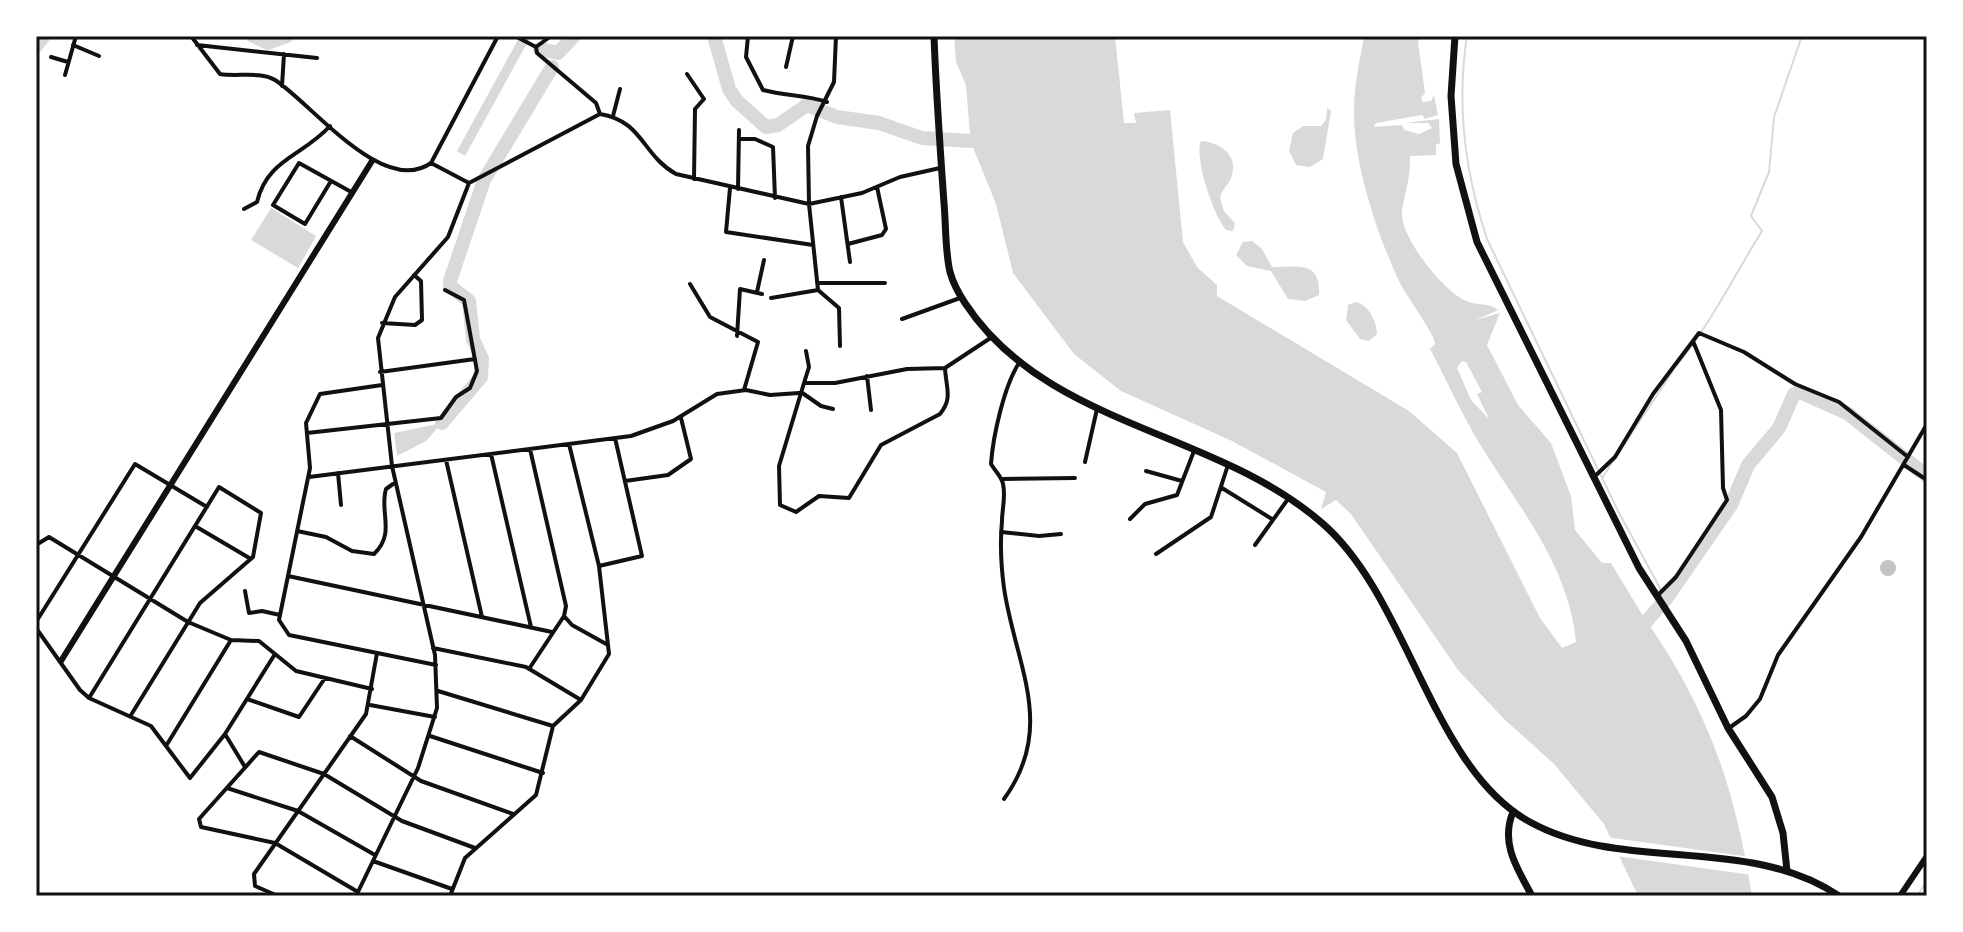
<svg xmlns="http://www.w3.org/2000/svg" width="1963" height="932" font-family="Lato,sans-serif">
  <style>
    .water { fill: #d9d9d9; fill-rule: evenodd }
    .pier { fill: #fff }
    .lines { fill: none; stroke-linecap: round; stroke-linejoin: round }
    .stream { stroke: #d9d9d9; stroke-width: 2 }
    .river { stroke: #d9d9d9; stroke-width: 14 }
    .building { fill: #c4c4c4 }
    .minor { stroke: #111; stroke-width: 4 }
    .tertiary { stroke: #111; stroke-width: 6 }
    .primary { stroke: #111; stroke-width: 7 }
    .trunk { stroke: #111; stroke-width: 7 }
    .neatline { fill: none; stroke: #111; stroke-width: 3 }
  </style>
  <rect width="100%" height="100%" fill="#fff"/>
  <path class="water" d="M520,36H531L465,156L457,151Z
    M954,36H1115L1124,123H1136L1134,113L1170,110L1183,242L1197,267L1217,285V296L1409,411L1457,453L1540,618L1562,648L1576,642C1569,566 1520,509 1481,446C1462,415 1447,381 1430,349L1435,344C1435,334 1406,296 1399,281C1377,234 1353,162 1354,109C1354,85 1360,60 1364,36H1420L1418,42L1425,93L1421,98L1423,102L1431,101L1434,95L1438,115L1425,119L1422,115L1376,123L1374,127L1402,125L1404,130L1419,134L1432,128L1428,123H1405L1439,119L1440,143L1436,145V155L1410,156C1411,178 1405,190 1402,211C1399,236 1442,289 1464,300C1475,306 1489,302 1498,310L1476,320L1500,313L1487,345L1518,405L1551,443L1571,496L1575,530L1602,563H1611L1643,616L1656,607L1658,611L1648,623C1710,714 1735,789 1752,896H1638L1604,824L1554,764L1505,720L1458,670L1351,514L1336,500L1321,509L1326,492L1232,441L1121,391L1074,354L1013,273L996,204L972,145L954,144L953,136L970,135L966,85L956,62ZM1462,361L1466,362L1482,392L1477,394L1489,419L1471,400L1457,368Z
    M1327,108L1331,111L1323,159L1310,167L1296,165L1289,151L1293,133L1303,126H1321L1326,120Z
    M1201,141C1219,142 1238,154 1232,175C1230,184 1222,188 1220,198L1224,211L1235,223L1233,231L1226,230C1212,213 1194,155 1201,141Z
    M271,208L316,236L298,268L251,240Z
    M1252,241L1262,249L1272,267C1294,268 1321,258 1319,295L1305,301L1288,299L1271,271L1247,266L1236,255L1243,242Z
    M1356,302C1368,304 1377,322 1377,334L1369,341L1360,339L1346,320L1348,305Z
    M442,423L426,441L397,456L394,433Z"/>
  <path class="pier" d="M1606,837L1750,857L1752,875L1616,856Z"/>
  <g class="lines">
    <path class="stream" d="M1467,36C1456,106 1465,173 1487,239L1618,511L1666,599
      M1677,365C1710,325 1734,276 1762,231L1751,216L1769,172L1774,117L1802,36
      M1602,478L1673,371
      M1917,896L1927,881"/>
    <path class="river" d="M253,36L268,43L287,36
      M714,36L729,89L737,101L766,127L778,125L807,105L837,117L879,123L922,138L970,141
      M36,46L44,36
      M540,49L558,53L574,36
      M442,423L481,377L482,359L473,339L469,301L450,286V281L484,180L552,67
      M1645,623L1666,599L1731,505L1748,465L1779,428L1794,394L1800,392L1847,413L1927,476"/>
  </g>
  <path class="building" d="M1880 568a8 8 0 1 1 16 0a8 8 0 1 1-16 0Z"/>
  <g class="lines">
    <path class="minor" d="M191,36L220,74C237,77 260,71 275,80C311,103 383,197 431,163L498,36
      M515,36L536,47L537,53L596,103L600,114C643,121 642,155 676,174L809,204L862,193L900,177L940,168
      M748,36L746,57L763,90C786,96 806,95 827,102
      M836,36L834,82L817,116L808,146L809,204L818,290L839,308L840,346
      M73,45L99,56
      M197,45L317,58
      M536,47L551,36
      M51,57L68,62
      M786,67L793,36
      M687,74L704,99L695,109L694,179
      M65,75L76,36
      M282,86L284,54
      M613,116L620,89
      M739,139H755L773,147L775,198
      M331,181L305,224L273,205L299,163L353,193
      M469,183L600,114
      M730,188L726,232L813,245
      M738,189L739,130
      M841,197L850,262
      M244,209L257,202C267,159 303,156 330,126
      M848,244L882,235L886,229L877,187
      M817,283H885
      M690,284L710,317L758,342L744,390
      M757,292L764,260
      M771,298L818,290
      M902,319L960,298
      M382,323L415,325L422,320L421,281L414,275
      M737,336L740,289L762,294
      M945,368C946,388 953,398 940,414L881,445L849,498L819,496L796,512L780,505L779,466L804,383H835L907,369L945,368L992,337
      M380,372L475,359
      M867,376L871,410
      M804,383L809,367L806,351
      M382,385L320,394L306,423L310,468L279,620L289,635L436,665
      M801,392L821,406L833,409
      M307,433L441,418L456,397L470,388L477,371L464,300L445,290
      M491,454L531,627
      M446,460L482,617
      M1085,462L1097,409
      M1904,465L1927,480
      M1146,471L1182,481
      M338,473L341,505
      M309,477L631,436L673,421L717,394L746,390L770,395L799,393
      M1593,478L1615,457L1653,394L1699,333L1744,352L1795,384L1839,402L1908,457
      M1002,479L1075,478
      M625,481L668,475L691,459L681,418
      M1222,488L1272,519
      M1130,519L1145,504L1177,495L1194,451
      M195,526L251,559
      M297,531L326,537L352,551L374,554C396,533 379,512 386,489L393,484
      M1001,532L1039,536L1061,534
      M36,545L49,537L188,622L231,640L259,641L296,671L372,689
      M1255,545L1288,499
      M1156,554L1211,517L1228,465
      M599,566L642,556L615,438
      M288,576L552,632
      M245,591L249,613L262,611L280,615
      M1657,596L1676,577L1727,500L1723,488L1721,410L1693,341
      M564,616L572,625L608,645
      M36,622L135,464L207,507
      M36,628L80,690L89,698L151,726L190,778L225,734L275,654
      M433,648L526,667L581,700
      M529,669L564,616L566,606L530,449
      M438,691L553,726
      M89,698L219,487L261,513L253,557L200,603L131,715
      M247,699L299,717L325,678
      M370,705L435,717
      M1729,728L1746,716L1760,699L1778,655L1861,537L1927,424
      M225,734L245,767
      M350,736L421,781L513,814
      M430,736L543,773
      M166,746L231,640
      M227,788L298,811L375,855
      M1004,799C1057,726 1015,664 1004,588C1001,566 1000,543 1002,521C1002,509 1006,496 1003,484C1002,477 995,471 991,464C993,436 1004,386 1019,363
      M373,861L452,889
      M358,892L275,843L201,827L199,819L259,752L324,774L402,821L475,848
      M278,896L255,886L254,874L366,714L377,653
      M356,896L418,768L437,708L435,655L392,466L378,338L395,297L448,237L469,183L431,163
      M450,896L465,858L536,795L553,726L581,700L609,654L599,566L569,444"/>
    <path class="tertiary" d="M61,661L372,161
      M1900,896L1927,856"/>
    <path class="primary" d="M1455,36L1451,96L1456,164L1477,242L1639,568L1686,641L1728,728L1772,797L1783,833L1787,871
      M1513,812C1500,843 1517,868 1532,896"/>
    <path class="trunk" d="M934,36C936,92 940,147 944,203C946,225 945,251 950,272C953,283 959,294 965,303C1046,427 1216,430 1322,523C1409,598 1431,768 1530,822C1624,874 1748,834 1839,896"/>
  </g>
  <rect width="1963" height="932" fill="none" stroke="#ffffff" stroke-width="76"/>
  <rect x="38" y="38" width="1887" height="856" class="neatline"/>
</svg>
